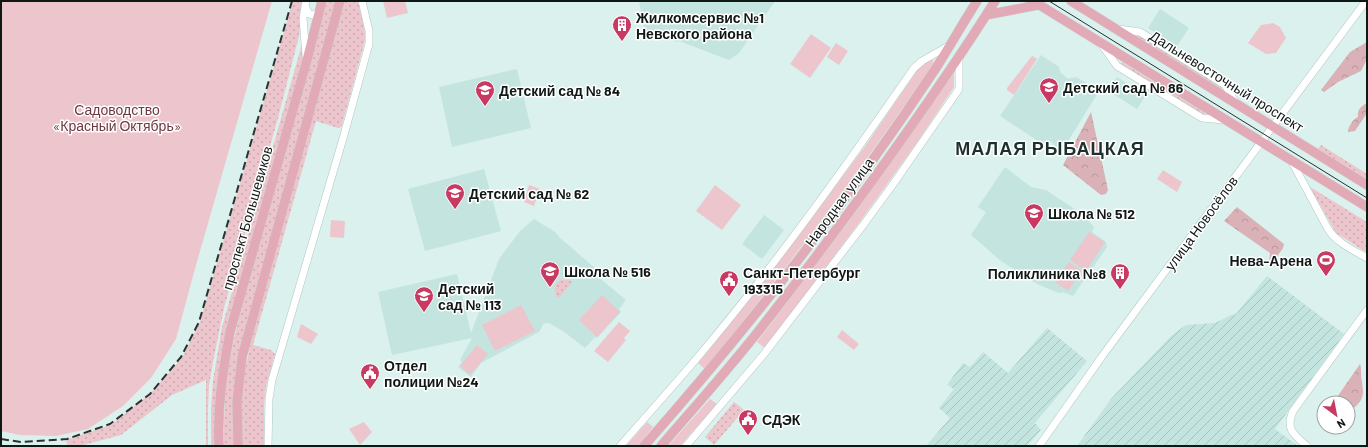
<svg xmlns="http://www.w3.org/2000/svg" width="1368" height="447" font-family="Barlow,sans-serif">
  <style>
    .built { fill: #c4e4df }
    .industrial { fill: url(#industrial-furrows) }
    .grass { fill: url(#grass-dots) }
    .forest { fill: url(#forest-crowns) }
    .green { fill: #ecc6cc }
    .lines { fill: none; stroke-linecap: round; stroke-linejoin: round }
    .minor-casing { stroke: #b1c7c3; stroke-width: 8 }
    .major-casing { stroke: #cfd1d0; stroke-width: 10 }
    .minor { stroke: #fff; stroke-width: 7 }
    .major { stroke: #e1aab6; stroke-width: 9 }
    .tram { stroke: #28322f; stroke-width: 1 }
    .rail { stroke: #28322f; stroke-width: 2; stroke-dasharray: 8 4; stroke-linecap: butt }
    .labels { text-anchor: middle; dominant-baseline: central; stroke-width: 3; stroke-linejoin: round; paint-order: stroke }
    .poi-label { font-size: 14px; font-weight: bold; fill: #101816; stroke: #fff; text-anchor: start }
    .street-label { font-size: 14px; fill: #101816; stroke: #fff }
    .park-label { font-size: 14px; fill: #6e3843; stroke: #fff }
    .district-label { font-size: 18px; font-weight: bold; letter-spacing: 1px; fill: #1e302d; stroke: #fff }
  </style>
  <defs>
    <pattern id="industrial-furrows" width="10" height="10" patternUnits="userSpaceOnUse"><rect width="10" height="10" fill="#c4e4df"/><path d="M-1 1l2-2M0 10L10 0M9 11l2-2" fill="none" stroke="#a7c3bf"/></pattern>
    <pattern id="grass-dots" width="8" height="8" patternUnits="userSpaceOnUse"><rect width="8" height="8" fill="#ecc6cc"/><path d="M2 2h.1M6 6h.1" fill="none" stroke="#c9a9ae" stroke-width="1.8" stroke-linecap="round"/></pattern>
    <pattern id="forest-crowns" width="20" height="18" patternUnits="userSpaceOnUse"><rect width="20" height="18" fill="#d9b1b7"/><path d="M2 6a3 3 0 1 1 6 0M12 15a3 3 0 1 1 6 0" fill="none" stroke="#b9989d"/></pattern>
  </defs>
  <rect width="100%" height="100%" fill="#daf1ed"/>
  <path class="built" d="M639,1H775L739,53L729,60L679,41L676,42L645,33Z
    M1160,9L1189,28L1177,46L1148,28Z
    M1041,55L1059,67L1060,72L1068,79L1076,77L1090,85L1088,89L1093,92L1095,89L1099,91L1059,156L1053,143L1049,141L1041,143L1000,116Z
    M517,69L531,128L452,147L439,87Z
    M1117,77L1146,95L1137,109L1108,91Z
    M1005,167L1031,187L1046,190L1082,214L1094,227L1092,232L1106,242L1107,247L1073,296L1063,292L1059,293L1039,285L1001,261L971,235L986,212L978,207Z
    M484,169L501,231L425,251L408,189Z
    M764,215L784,230L762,259L742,244Z
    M534,219L555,232L559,237L596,269L597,276L626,300L619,309L621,312L597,338L595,337L585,348L563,331L549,323H546L543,324L541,329L539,332L481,363L471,377L458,367L462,362L460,360L472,338L392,355L378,292L457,274L471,333L499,259L520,231Z"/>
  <path class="industrial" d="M1267,276L1344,334L1275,429L1298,446H1077L1111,399L1171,336L1186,325L1215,323L1231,315L1236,314Z
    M1047,328L1087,361L1035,423L1041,430L1027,446H926L950,418L939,408L954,389L947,385L963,363L970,367L983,352L1008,373Z"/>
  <path class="grass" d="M293,1H303L299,36L278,118L224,308L213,362L209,386L208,408V446H206V380L172,395L121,435L80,446H68L66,440L111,425L150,394L182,358L200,322Z
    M327,1H336L286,181L233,414L234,446H224C223,400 228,362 239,318Z
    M345,1H358L366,37L342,125L340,128H338L316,121L253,345L271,350L275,354L266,386L264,406V446H242L241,398L243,379L252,338L269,268L296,177Z
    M1139,35L1222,87V89L1137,37Z
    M302,44L304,55L227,327L222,350L217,387L215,446H211V408L213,380L222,327Z
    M1122,62L1205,113V115L1120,64Z
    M1321,145L1367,174V179L1318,149Z
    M1310,187L1367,222V253L1336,233Z
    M561,280H570L572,282L559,298L556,296C554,289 554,283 561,280Z
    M734,402L744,410L714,445L705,437Z"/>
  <path class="forest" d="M1367,42V59L1361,71L1338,82L1324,92L1321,90L1350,52Z
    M1367,103V113L1355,131L1348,132C1348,127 1353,119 1358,117C1357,110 1361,106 1367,103Z
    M1091,112L1108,190L1106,194L1101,195L1063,165Z
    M1237,207L1284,244L1283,248L1271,265L1269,264L1270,253L1224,221Z
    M1360,364C1361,367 1361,369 1361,373C1361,385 1367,394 1358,404C1355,408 1351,408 1348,412V403H1333Z"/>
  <path class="green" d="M1,1H272L196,265L176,339L151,378L123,406L88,429L56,436L20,435L1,431Z
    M383,1H405L408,13L387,18Z
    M1273,23L1280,27L1286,38L1276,53L1266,54L1248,43L1261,25Z
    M811,34L831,48L810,78L790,64Z
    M836,43L848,51L839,65L827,57Z
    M1033,56L1037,59L1014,95L1007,90V88L1031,57Z
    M930,60H933V64C862,169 785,270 705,369L698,363L804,228L866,145L918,69Z
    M954,73V87L916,144L859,223L765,348L757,342L852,217Z
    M1163,170L1182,182L1177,192L1157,179Z
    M529,185L540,189L534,206L524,202Z
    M715,185L741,205L722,230L696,211Z
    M331,220L345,221L344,238L330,237Z
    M1089,232L1105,242L1086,271L1070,260Z
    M1069,262L1082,271L1068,291L1055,282Z
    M602,295L620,312L597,337L579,320Z
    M521,305L535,331L495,351L482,325Z
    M619,322L630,331L624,338L626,340L608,362L594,351Z
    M301,324L318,334L311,344L297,337Z
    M842,330L859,344L854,350L837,337Z
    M477,345L488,354L470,375L460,366Z
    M710,399L717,404L680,446H668Z
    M364,422L372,432L360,445L349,429Z
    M647,422L653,427L638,446H626Z"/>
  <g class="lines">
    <g class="minor-casing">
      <path id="minor" d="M306,1L303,18L306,56
        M305,6L309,14L312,15L319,13
        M1118,29L1140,32L1225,85L1236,103
        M1102,45L1117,66L1202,118L1224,120
        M1291,160L1328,229C1337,243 1353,250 1367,258
        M268,446L269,399L272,380L344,135L369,44V31L362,1
        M620,446C644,419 668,392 692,364C772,270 844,169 914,68L922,61L950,45
        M686,446L764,354L864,224L894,183L959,89V57
        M1039,446L1103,355L1366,1
        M1307,446C1294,435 1285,429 1293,411L1367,310"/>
    </g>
    <g class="major-casing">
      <path id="major" d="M1033,1L1367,207
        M1071,1L1367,185
        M986,15L1038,5
        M219,446C217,407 223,370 230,332L307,60L322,1
        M238,446L237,402L242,357L340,1
        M644,446C749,327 848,201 936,68C950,46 963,23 977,1
        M661,446C693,409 726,372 757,333C798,281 838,228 877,174C918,117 958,60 995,1"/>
    </g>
    <use href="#minor" class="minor"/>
    <use href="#major" class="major"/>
    <path class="tram" d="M1049,1L1367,198"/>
    <path class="rail" d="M1,439L21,442L67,439L110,424L150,394L181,357L199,322L292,1"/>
  </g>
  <defs>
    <g id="building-pin" transform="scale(1)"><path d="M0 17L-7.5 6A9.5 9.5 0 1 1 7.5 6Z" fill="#c93a63" stroke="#fff"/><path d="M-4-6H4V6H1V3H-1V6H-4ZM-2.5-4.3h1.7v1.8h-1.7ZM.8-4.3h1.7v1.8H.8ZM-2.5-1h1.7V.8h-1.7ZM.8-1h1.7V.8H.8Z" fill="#fff"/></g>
    <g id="school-pin" transform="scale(1)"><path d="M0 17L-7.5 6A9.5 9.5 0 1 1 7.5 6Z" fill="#c93a63" stroke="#fff"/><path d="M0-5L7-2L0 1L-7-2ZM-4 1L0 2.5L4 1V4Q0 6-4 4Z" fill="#fff"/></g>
    <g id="stadium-pin" transform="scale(1)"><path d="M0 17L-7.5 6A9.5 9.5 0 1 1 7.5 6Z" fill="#c93a63" stroke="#fff"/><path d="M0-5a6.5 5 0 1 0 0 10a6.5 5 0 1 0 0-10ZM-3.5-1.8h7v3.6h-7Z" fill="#fff"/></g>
    <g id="civic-pin" transform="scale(1)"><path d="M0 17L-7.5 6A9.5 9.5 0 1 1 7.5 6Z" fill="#c93a63" stroke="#fff"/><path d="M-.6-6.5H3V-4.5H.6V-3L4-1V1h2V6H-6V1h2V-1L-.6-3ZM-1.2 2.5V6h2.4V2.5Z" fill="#fff"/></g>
  </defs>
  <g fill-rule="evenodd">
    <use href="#building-pin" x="622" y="25"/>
    <use href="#school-pin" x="1049" y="87"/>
    <use href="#school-pin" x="485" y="90"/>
    <use href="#school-pin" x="455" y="193"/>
    <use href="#school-pin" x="1034" y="213"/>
    <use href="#stadium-pin" x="1326" y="260"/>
    <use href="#school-pin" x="550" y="271"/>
    <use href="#building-pin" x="1120" y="273"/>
    <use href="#civic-pin" x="729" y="280"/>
    <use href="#school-pin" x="424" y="296"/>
    <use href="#civic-pin" x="370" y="373"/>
    <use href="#civic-pin" x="748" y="419"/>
  </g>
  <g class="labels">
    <g class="poi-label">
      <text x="636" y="17">Жилкомсервис №1<tspan x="636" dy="16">Невского района</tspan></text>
      <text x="1063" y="87">Детский сад № 86</text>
      <text x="499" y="90">Детский сад № 84</text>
      <text x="469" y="193">Детский сад № 62</text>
      <text x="1048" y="213">Школа № 512</text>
      <text x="1312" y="260" text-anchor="end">Нева-Арена</text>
      <text x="564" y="271">Школа № 516</text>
      <text x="743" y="272">Санкт-Петербург<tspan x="743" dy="16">193315</tspan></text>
      <text x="1106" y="273" text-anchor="end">Поликлиника №8</text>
      <text x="438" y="288">Детский<tspan x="438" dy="16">сад № 113</tspan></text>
      <text x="384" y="365">Отдел<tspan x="384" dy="16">полиции №24</tspan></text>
      <text x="762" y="419">СДЭК</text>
    </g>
    <g class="street-label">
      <text transform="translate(1227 81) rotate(32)">Дальневосточный проспект</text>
      <text transform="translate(839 202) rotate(-54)">Народная улица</text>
      <text transform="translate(247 218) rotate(-74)">проспект Большевиков</text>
      <text transform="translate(1201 223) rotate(-54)">улица Новосёлов</text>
    </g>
    <g class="park-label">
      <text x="117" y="109">Садоводство<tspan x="117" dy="16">«Красный Октябрь»</tspan></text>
    </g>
    <g class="district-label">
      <text x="1050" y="148">МАЛАЯ РЫБАЦКАЯ</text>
    </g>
  </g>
  <rect width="1368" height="447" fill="none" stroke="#101816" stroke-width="4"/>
  <g transform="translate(1336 415) rotate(148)"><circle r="19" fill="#ffffff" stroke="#9fa3a2"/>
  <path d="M0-3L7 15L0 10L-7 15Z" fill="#c93a63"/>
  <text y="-6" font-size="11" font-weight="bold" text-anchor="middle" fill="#101816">N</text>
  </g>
</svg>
